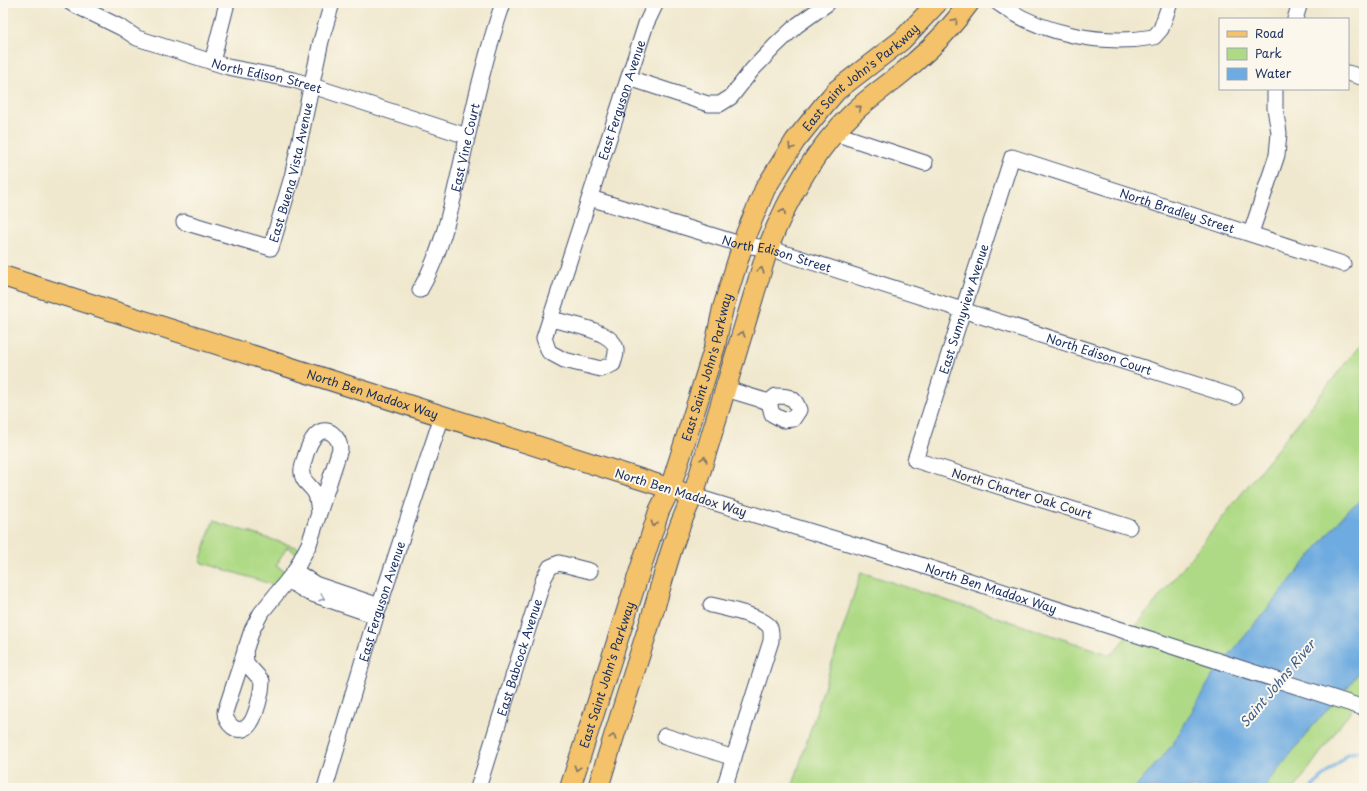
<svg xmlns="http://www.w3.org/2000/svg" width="1367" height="791" font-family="'Playpen Sans',sans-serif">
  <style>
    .green { fill: #afda85; stroke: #658472 }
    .water { fill: #6eabe0; stroke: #446d9f }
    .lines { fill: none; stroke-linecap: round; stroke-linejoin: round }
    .stream { stroke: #6eabe0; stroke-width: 3.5 }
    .minor-casing { stroke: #3b4b6f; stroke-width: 17 }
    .major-casing { stroke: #3b4b6f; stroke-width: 22 }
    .minor { stroke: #fff; stroke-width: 15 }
    .major { stroke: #f3c26a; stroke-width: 20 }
    .oneway { stroke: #7c7163 }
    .oneway2 { stroke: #8d97ae }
    .labels { text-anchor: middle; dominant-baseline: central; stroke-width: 4; stroke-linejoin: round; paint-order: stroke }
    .street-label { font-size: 12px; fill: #1b2f5e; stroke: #fbf7ec }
    .water-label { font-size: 13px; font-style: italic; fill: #385a8c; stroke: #fbf7ec }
  </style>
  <rect width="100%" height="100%" fill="#fbf7ec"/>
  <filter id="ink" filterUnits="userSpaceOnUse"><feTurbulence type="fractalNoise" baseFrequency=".025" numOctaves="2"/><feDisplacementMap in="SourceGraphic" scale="8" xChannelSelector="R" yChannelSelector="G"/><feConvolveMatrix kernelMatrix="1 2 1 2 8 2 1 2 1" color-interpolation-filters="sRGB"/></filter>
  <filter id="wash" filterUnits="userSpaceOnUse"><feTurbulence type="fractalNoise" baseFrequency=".012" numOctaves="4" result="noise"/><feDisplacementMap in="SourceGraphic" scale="16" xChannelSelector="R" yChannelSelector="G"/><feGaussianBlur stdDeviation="0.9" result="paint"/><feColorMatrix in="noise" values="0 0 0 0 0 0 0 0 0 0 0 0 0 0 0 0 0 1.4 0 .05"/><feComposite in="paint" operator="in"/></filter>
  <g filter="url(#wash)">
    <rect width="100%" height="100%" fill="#f0e8ce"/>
    <path class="green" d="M1364,340V696L1362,695L1295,788H792L861,572L1111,655L1145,615Z
      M213,521L299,548L296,553L287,547L276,566L286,572L274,585L200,562Z"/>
    <path class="water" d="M1364,499V665L1351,683L1312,727L1264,788H1135L1173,744L1213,675L1347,511Z"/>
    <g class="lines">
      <path class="stream" d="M1311,788L1348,754L1364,750"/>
    </g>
  </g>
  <g filter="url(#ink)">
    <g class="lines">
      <g class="minor-casing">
        <g id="minor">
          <path id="s1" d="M71,3L122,28L137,38L228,67L294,80L467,136"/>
          <path d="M998,3C1040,34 1103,46 1154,37L1161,29L1170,3"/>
          <path d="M1295,19L1300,3"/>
          <path d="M212,62L227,3"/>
          <path d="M1348,73L1364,78"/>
          <path d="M629,78L708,104H720L731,97L752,70L775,46L796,26L828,3"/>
          <path d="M834,133L925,163"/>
          <path id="s2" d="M590,198L743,245L768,248L1235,397"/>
          <path id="s3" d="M184,222L271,248L292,177L321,41L332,3"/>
          <path d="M1251,233L1277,155L1279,133L1275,108V89"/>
          <path id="s4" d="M420,290C442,252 451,208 461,165C473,111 485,56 503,3"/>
          <path id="s5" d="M550,319C566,323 618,331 616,352C616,356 614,360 613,364L601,369L564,360L549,352L544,338L646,24L656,3"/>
          <path d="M726,389L769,402L772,414L783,420L793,419L799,410C795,397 789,396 776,396L769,402"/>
          <path id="s6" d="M693,496L914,563L1364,708"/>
          <path id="s7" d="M1129,527L915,460L1012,157L1343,264"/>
          <path d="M295,571L315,584L380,606"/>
          <path d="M288,580L309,593L376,616"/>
          <path d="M711,605C724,608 761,616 769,626C772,630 771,636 771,641L724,788"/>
          <path d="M245,649L246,663L262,681C262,691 256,719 248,726C237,736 225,723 225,712L252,630L261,613L295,571L309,544L340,449C340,437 327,424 316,435C309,442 304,460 302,469C300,482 312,485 316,495C318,500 318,507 319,513"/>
          <path d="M665,736L734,758"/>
          <path id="s8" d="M325,788L376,616L442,416"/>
          <path id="s9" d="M478,788L544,578L550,567L559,563L590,571"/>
        </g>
      </g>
      <g class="major-casing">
        <g id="major">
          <path id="s10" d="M3,276L681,492"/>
          <path id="s11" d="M570,788L659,511L670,489L715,346L723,308L746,234L765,189L795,141L824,105L837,90L902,40L937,3"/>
          <path d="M598,788C615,732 633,676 651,619C664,577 673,535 693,496L768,248C788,196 815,149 855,111C874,93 897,79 916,61C936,44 954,24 969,3"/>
        </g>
      </g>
      <use href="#minor" class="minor"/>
      <use href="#major" class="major"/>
    </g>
    <defs><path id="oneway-chevron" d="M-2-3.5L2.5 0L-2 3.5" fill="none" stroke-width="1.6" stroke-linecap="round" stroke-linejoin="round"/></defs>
    <g class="oneway">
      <use href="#oneway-chevron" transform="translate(955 21) rotate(-49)"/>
      <use href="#oneway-chevron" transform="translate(859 108) rotate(-41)"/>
      <use href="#oneway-chevron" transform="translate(791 147) rotate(124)"/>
      <use href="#oneway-chevron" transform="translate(783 212) rotate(-65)"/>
      <use href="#oneway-chevron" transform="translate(761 270) rotate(-73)"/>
      <use href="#oneway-chevron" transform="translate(742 334) rotate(-74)"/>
      <use href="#oneway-chevron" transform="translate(704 459) rotate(-72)"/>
      <use href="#oneway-chevron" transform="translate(654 524) rotate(108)"/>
      <use href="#oneway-chevron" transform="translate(613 737) rotate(-73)"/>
      <use href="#oneway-chevron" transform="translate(577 768) rotate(108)"/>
    </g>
    <use class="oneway2" href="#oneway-chevron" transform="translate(322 598) rotate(19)"/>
  </g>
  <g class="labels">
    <g class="street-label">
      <text stroke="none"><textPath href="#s1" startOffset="210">North Edison Street</textPath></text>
      <text stroke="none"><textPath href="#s11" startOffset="779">East Saint John's Parkway</textPath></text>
      <text stroke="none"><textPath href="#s5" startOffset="424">East Ferguson Avenue</textPath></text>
      <text stroke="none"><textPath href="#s4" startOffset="150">East Vine Court</textPath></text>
      <text stroke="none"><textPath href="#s3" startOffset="169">East Buena Vista Avenue</textPath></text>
      <text stroke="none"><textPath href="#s7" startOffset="716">North Bradley Street</textPath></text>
      <text stroke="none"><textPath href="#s2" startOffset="195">North Edison Street</textPath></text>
      <text stroke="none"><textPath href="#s7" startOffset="383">East Sunnyview Avenue</textPath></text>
      <text stroke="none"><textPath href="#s2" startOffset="533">North Edison Court</textPath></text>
      <text stroke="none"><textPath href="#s11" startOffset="443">East Saint John's Parkway</textPath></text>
      <text stroke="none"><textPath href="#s10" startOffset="388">North Ben Maddox Way</textPath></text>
      <text transform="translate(681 492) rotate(17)">North Ben Maddox Way</text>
      <text transform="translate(1022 493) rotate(17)">North Charter Oak Court</text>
      <text stroke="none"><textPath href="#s6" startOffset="312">North Ben Maddox Way</textPath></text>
      <text stroke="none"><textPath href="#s8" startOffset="195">East Ferguson Avenue</textPath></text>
      <text stroke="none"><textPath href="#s9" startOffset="137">East Babcock Avenue</textPath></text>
      <text stroke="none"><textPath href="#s11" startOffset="119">East Saint John's Parkway</textPath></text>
    </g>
    <g class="water-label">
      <text transform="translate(1277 683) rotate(-50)">Saint Johns River</text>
    </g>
  </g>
  <rect width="1367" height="791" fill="none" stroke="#fbf7ec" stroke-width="16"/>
  <rect x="1219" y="18" width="130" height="72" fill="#fbf7ec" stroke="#a1a7b3"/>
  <rect x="1227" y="31" width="20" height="6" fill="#f3c26a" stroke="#a1a7b3"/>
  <text x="1255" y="38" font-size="12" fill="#1b2f5e">Road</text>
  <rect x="1227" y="48" width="20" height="12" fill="#afda85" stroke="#a1a7b3"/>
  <text x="1255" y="58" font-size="12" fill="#1b2f5e">Park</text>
  <rect x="1227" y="68" width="20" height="12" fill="#6eabe0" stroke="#a1a7b3"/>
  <text x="1255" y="78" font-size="12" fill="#1b2f5e">Water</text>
</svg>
